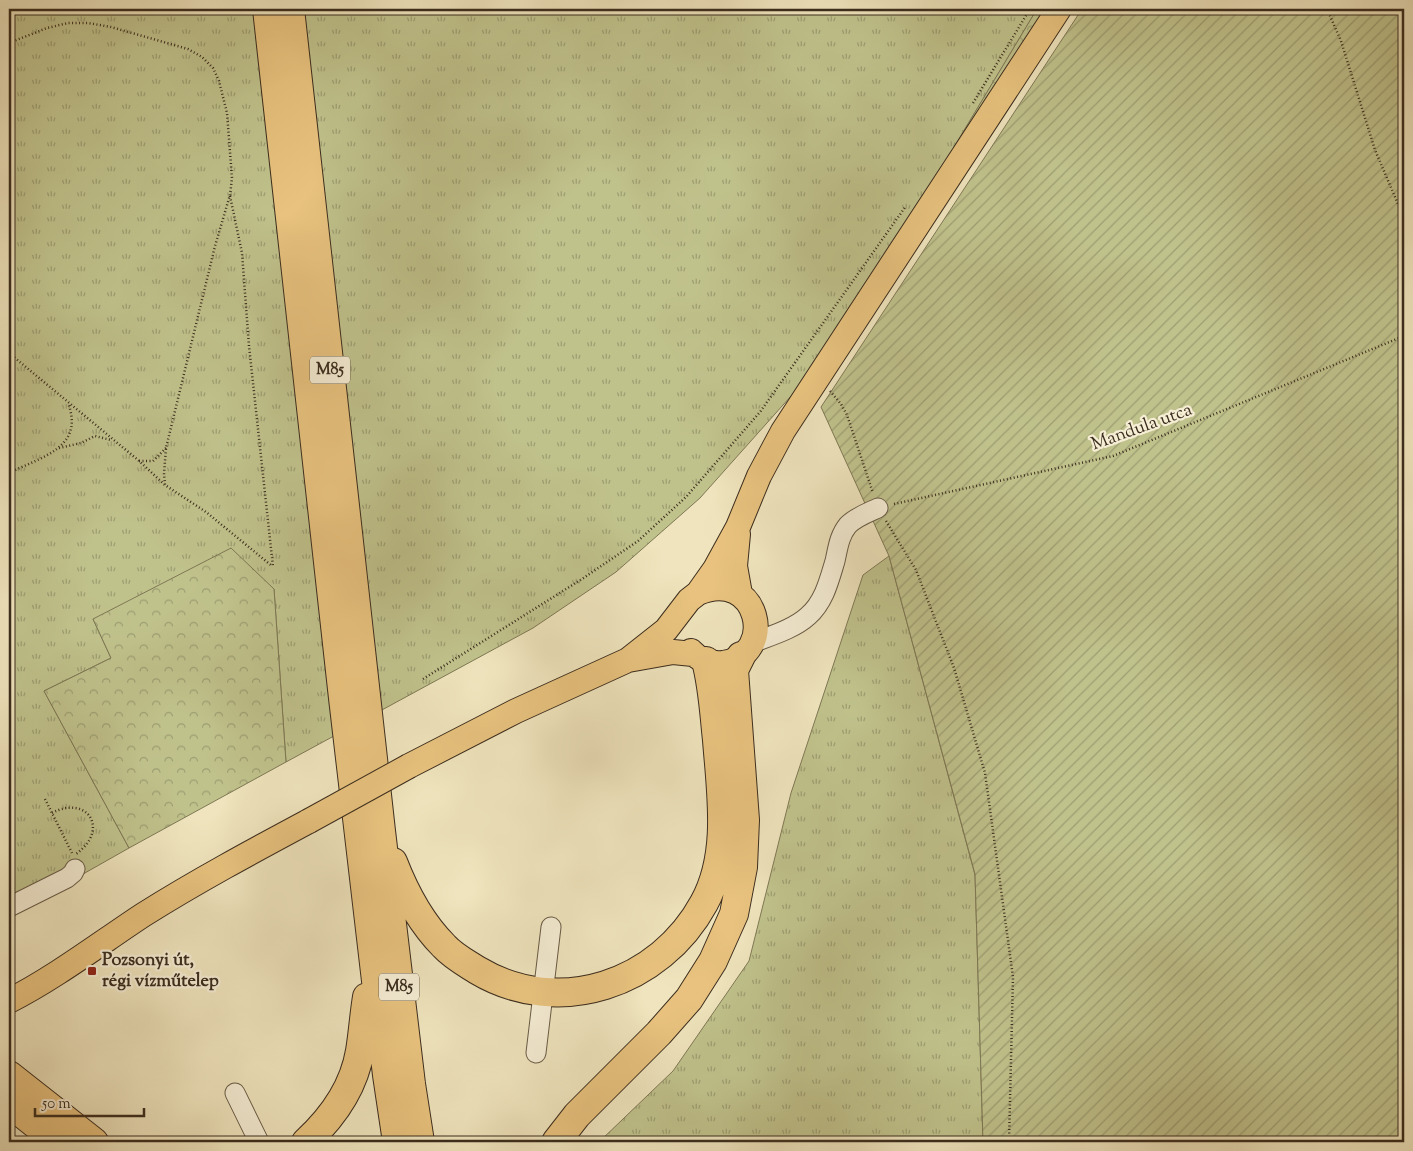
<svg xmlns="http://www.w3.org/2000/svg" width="1413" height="1151" font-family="'Sorts Mill Goudy',serif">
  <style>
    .grass { fill: url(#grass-tufts); stroke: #7e7855 }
    .forest { fill: url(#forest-crowns); stroke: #7e7855 }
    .garden { fill: url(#garden-furrows); stroke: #7e7855 }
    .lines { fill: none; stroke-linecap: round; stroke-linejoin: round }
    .minor-casing { stroke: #685b46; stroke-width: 21 }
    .major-casing { stroke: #3b2d1e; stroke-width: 26 }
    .highway-casing { stroke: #3b2d1e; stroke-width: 30 }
    .path { stroke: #3b2d1e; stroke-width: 2.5; stroke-dasharray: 1 2.5; stroke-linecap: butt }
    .minor { stroke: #f5edd4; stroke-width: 19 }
    .major { stroke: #e8c27e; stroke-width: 24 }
    .highway { stroke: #e8c27e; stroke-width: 28 }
    .major-bridge-casing { stroke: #3b2d1e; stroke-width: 26; stroke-linecap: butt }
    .major-bridge { stroke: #e8c27e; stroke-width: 24 }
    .poi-dot { fill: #8f2418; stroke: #f5edd4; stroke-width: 2 }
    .labels { text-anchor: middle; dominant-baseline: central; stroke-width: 4.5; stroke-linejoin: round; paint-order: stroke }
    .shield { fill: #f5edd4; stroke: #736755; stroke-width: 1 }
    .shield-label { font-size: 16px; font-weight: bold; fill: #3b2d1e }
    .street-label { font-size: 18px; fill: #3b2d1e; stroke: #f5edd4 }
    .poi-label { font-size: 18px; font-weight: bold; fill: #3b2d1e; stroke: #f5edd4; text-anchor: start }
  </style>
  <defs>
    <pattern id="grass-tufts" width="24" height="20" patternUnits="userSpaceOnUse" patternTransform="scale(1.25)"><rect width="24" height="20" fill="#c0c28c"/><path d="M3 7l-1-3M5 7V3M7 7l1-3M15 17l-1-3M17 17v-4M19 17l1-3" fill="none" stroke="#9d9e72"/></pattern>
    <pattern id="forest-crowns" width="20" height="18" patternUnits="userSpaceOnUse" patternTransform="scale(1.25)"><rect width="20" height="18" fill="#c0c28c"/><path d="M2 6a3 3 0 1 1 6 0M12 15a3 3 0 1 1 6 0" fill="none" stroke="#9d9e72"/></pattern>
    <pattern id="garden-furrows" width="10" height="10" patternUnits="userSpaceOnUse" patternTransform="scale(1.25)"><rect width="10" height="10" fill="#c0c28c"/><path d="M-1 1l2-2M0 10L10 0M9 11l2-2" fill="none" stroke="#9d9e72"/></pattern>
  </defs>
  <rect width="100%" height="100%" fill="#efe4bd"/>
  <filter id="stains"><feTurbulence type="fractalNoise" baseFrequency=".004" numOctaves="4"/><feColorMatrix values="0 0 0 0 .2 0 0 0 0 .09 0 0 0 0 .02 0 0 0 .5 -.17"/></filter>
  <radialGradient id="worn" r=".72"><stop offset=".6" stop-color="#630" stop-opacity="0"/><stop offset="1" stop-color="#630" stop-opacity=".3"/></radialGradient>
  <path class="grass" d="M9,9H1037L916,211L808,377L700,498L616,572L533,628L286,762L274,589L93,619L111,658L44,691L129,848L9,916Z
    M889,556L975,875L983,1142H599L673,1071L749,961L791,793L863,575Z"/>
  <path class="forest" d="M1037,9H1051L967,140L954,147Z
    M231,548L274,589L286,762L129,848L44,691L111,658L93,619Z"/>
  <path class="garden" d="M1082,9H1404V1142H983L975,874L889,556L821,407Z"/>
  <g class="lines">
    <g class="minor-casing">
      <path id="minor" d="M752,643C770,636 794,629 808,616C824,602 829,581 835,561C838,548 839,536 848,525C856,517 867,513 878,508
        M9,907L67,878L73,873L75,869
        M536,1053L551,927
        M235,1093L259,1142"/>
    </g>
    <g class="major-casing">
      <path id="major" d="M738,534L735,566L740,594
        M691,651C699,660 711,664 723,663C779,655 758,567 698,593
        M628,660L666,630L689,600L698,593L715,569L738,527L759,476L783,431L1059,9
        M409,766L516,711L628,660L673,652L693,654
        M9,1001C56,977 99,944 143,915C197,881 253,851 309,821"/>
    </g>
    <g class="highway-casing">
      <path id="highway" d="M267,9L343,698L387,1075L397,1142
        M290,9L381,831L411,1084L420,1142
        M393,862C405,893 420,922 444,946C453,956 466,963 477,970C559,1019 660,984 704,903C731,854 721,793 717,740C714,713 713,687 706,661
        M9,1075L94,1142
        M9,1103L58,1142
        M306,1142C332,1118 354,1087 360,1051C363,1033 364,1015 367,997
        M556,1142L577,1115L659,1033L689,999L713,961L734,914L743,867L745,820L734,670L741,656"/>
    </g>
    <path class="path" d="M1327,9L1341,41L1375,150L1404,218
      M9,43L47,28L68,23H88L111,27L188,49L202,57L213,68L219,81L227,113L232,178L230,195L215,246L166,448L164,474L165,485
      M973,103L1030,9
      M230,196L242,253L249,346L273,567
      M9,353L138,460L165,485L206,512L272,566
      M830,391L841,404L847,415L873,493
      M59,448L81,443L95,436L111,440
      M139,461H153L166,448
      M9,473C41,457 85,448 68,403
      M894,504L1113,456L1404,336
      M886,521L916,570L954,668L985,773L1013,977L1009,1142
      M423,679L582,579L638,541L686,497L760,412L906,206
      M45,799L72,853
      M52,813C88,794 110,830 76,854"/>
    <use href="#minor" class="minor"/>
    <use href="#major" class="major"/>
    <use href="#highway" class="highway"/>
    <g class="major-bridge-casing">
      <path id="major-bridge" d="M309,821L409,766"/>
    </g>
    <use href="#major-bridge" class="major-bridge"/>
  </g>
  <rect class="poi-dot" x="87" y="966" width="10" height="10" rx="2.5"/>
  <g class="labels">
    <g class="shield">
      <rect x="310" y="356.5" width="40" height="27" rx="4"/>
      <rect x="379" y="973.5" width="40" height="27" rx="4"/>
    </g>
    <g class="shield-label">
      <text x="330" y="370">M85</text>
      <text x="399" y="987">M85</text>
    </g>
    <g class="street-label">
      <text transform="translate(1142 428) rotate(-20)">Mandula utca</text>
    </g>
    <g class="poi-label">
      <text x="102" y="961">Pozsonyi út,<tspan x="102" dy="21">régi vízműtelep</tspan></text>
    </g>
  </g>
  <rect width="1413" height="1151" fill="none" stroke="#efe4bd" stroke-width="30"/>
  <rect x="10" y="10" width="1393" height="1131" fill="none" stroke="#3b2d1e" stroke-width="2.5"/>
  <rect x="15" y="15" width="1383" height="1121" fill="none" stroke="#3b2d1e"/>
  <path d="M35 1108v8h109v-8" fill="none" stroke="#3b2d1e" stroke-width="2.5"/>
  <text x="42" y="1108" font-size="15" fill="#3b2d1e" stroke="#f5edd4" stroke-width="4" paint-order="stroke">50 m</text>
  <rect width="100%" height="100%" filter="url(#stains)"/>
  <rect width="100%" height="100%" fill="url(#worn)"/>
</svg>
